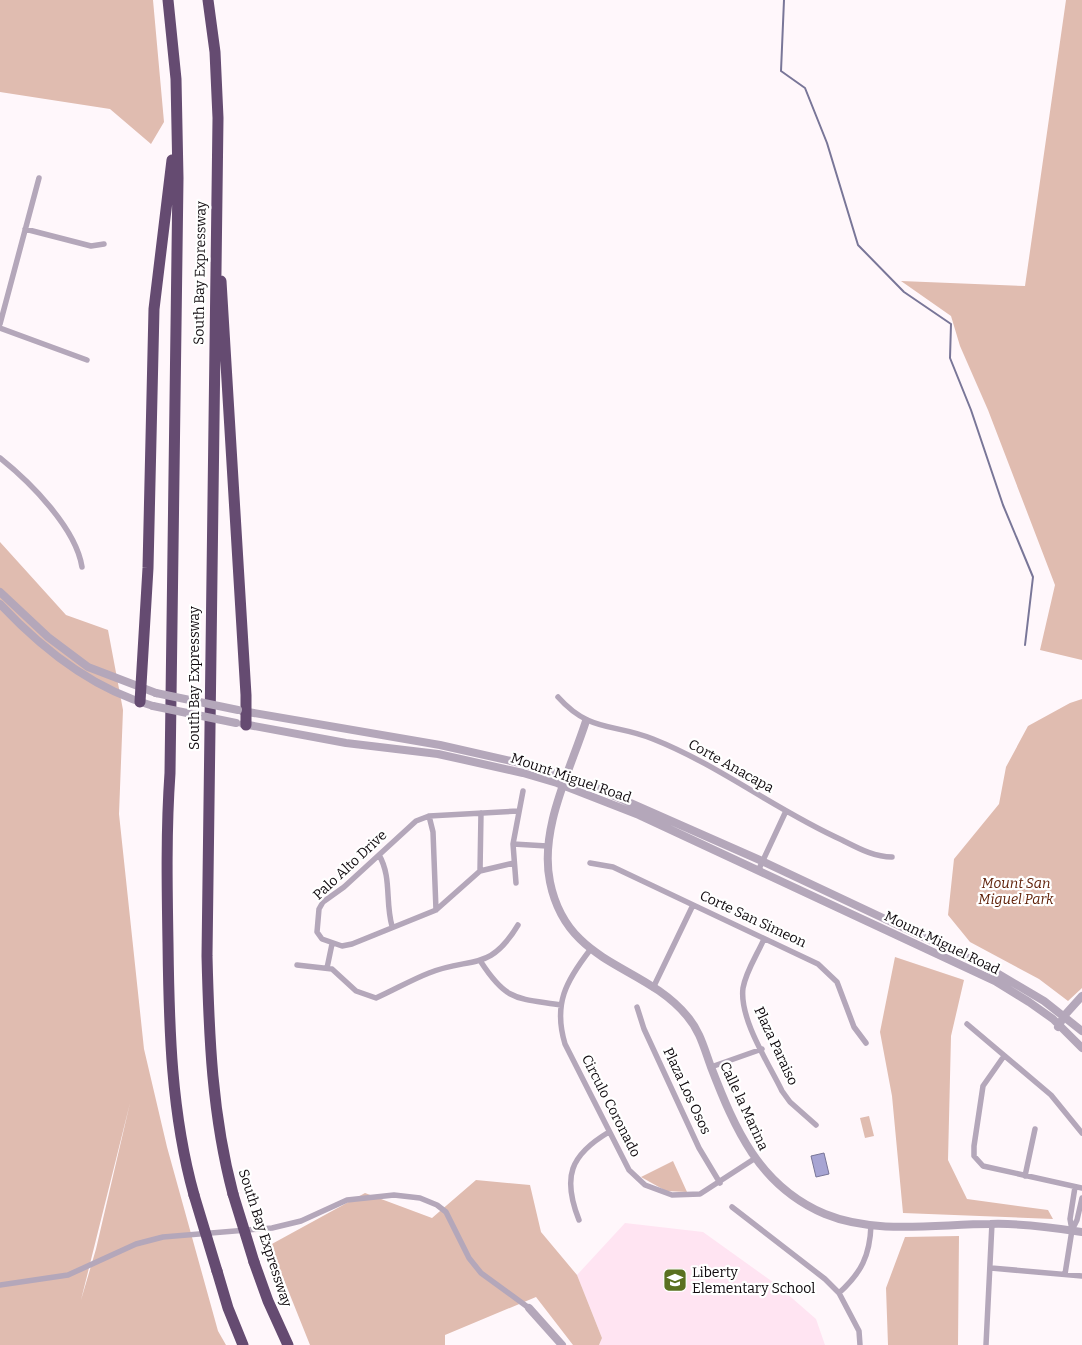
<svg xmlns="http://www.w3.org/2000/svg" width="1082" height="1345" font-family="Bitter,serif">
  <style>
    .built { fill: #ffe4f2 }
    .green { fill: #e0bcb0; fill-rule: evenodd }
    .water { fill: #a7a4d3; stroke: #797698 }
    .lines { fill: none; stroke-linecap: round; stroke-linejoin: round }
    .stream { stroke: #797698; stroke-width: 2 }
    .minor { stroke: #b4a7ba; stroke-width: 5.5 }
    .tertiary { stroke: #b4a7ba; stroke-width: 8 }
    .motorway { stroke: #654b71; stroke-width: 11 }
    .tertiary-bridge { stroke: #b4a7ba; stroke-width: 8 }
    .motorway-bridge { stroke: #654b71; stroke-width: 11 }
    .labels { text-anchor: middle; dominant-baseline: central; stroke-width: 4.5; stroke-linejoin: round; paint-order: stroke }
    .street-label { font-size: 14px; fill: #0f090d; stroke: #fff }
    .park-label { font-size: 14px; font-style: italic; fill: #602109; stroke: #fff }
    .poi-label { font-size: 14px; fill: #0f090d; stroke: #fff; text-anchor: start }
  </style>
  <rect width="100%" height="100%" fill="#fff7fb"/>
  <path class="built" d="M625,1223L703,1232L777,1285L816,1319L825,1345H599L602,1338L577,1275Z"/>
  <path class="green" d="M0,0H153L164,122L151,144L110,109L0,92Z
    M1066,0H1082V660L1040,650L1055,585L988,410L960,346L951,316L901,281L1025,286Z
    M0,542L66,615L108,630L123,710L119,814L144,1049L167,1147L218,1331L226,1345H0ZM130,1103L96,1249L81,1300Z
    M1082,699V988L1068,1001L1039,979L970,942L948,915L954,859L999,804L1006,767L1028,726L1070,703Z
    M895,957L964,980L951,1036L948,1160L967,1199L1048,1210L1053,1219L903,1213L892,1096L880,1032Z
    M869,1116L874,1136L865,1138L860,1118Z
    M673,1161L687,1192L666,1191L641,1177Z
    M476,1180L530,1185L541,1232L577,1275L602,1338L599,1345H573L536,1297L445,1335V1345H310L270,1245L365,1193L432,1218Z
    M959,1236L958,1345H888L886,1288L905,1237Z"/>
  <path class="water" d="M824,1153L829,1174L816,1177L811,1156Z"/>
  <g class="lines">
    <path class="stream" d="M784,0L781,71L805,88L827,143L858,245L904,292L951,324L950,358L971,410L1003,505L1033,577L1025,645"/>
    <path class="minor" d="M25,229L91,246L104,244
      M0,324L39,178
      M0,328L87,360
      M0,458C30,482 76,528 82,567
      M558,697C590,733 614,723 653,739C719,765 777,811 842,840C858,848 874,857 892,857
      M429,816L433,832L436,910
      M513,844L547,846
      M379,855C392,877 385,902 392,926
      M514,863L480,871L436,910L352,944L342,946L322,939L317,932L319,909L323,902L344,887L416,821L429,816L518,811
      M590,863L613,867L818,964L837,982L854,1027L866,1043
      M480,871L481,813
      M758,871L786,811
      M516,883L513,844L523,791
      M764,939C757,955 746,971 743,988C739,1019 769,1064 782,1091L790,1102L816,1125
      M590,950C566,981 553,1004 565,1044L629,1170L645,1185L672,1195L700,1194L754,1159
      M481,962C507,1002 517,998 561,1005
      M297,965L332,969L356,991L376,998C394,990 411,980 429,973C471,956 489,973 518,925
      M327,968L332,944
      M653,988L693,905
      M637,1007L644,1029L699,1148L720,1183
      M967,1024L1051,1095L1082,1133
      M1004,1056L983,1086L974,1146V1156L983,1166L1082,1188
      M711,1067L762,1049
      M1025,1176L1035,1129
      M732,1207L825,1279L839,1293L859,1331L860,1345
      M579,1220C562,1177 570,1155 609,1132
      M1072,1230L1070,1219L1075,1187
      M991,1268L1082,1276
      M1065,1274L1072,1230L1077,1220L1082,1198
      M0,1285L68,1275L136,1244L163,1237L272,1228L301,1221L347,1200L394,1195L420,1198L437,1205L446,1212L469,1258L481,1273L529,1308
      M839,1293C861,1273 870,1256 871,1225
      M986,1345L992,1223"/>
    <path class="tertiary" d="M0,592L48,637L88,667L156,693
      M0,604C42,649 92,689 153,706
      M242,711L440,745L520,763L576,779L762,861L985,966L1044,1001L1082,1031
      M586,721C570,771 539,829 550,882C567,966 643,963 687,1016C700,1031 704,1048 711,1067C735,1129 759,1186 825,1214C876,1235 937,1224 990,1224C1021,1223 1051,1227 1082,1232
      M243,724L346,743L438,754L523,773L557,783L639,815L995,981L1029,1002L1053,1019L1082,1048
      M1058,1027L1064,1016L1082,996
      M529,1308L562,1345"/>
    <path class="motorway" d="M168,0L176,79L178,178L170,773C166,830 167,886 168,943C169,1028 171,1113 194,1195
      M208,0L215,52L218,118L207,956C209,1037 212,1115 233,1194
      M221,281L246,695V725
      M140,702L148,568L154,309L172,160
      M254,1262L268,1301L288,1345
      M217,1271L228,1308L243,1345"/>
    <path class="tertiary-bridge" d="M156,693L238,710
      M153,706L236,723"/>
    <path class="motorway-bridge" d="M233,1194L254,1262
      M194,1195L217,1271"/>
  </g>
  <defs>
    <g id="school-square" transform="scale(1.25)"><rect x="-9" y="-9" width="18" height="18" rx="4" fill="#5a7020" stroke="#fff"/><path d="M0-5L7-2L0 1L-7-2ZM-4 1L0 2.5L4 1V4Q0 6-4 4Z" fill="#fff"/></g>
  </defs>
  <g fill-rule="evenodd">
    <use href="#school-square" x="675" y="1280"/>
  </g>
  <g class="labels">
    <g class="street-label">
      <text transform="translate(200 273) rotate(-89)">South Bay Expressway</text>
      <text transform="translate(194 678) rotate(-90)">South Bay Expressway</text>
      <text transform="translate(731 766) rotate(29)">Corte Anacapa</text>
      <text transform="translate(571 778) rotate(19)">Mount Miguel Road</text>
      <text transform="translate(350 865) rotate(-43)">Palo Alto Drive</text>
      <text transform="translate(753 919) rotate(25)">Corte San Simeon</text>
      <text transform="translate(942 943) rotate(26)">Mount Miguel Road</text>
      <text transform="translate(776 1046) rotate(65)">Plaza Paraiso</text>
      <text transform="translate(687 1091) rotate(65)">Plaza Los Osos</text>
      <text transform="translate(611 1106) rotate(63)">Circulo Coronado</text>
      <text transform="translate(744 1106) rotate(65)">Calle la Marina</text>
      <text transform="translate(265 1238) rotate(72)">South Bay Expressway</text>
    </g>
    <g class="park-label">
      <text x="1016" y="883">Mount San<tspan x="1016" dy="16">Miguel Park</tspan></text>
    </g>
    <g class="poi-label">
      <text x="692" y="1272">Liberty<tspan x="692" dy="16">Elementary School</tspan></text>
    </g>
  </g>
</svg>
